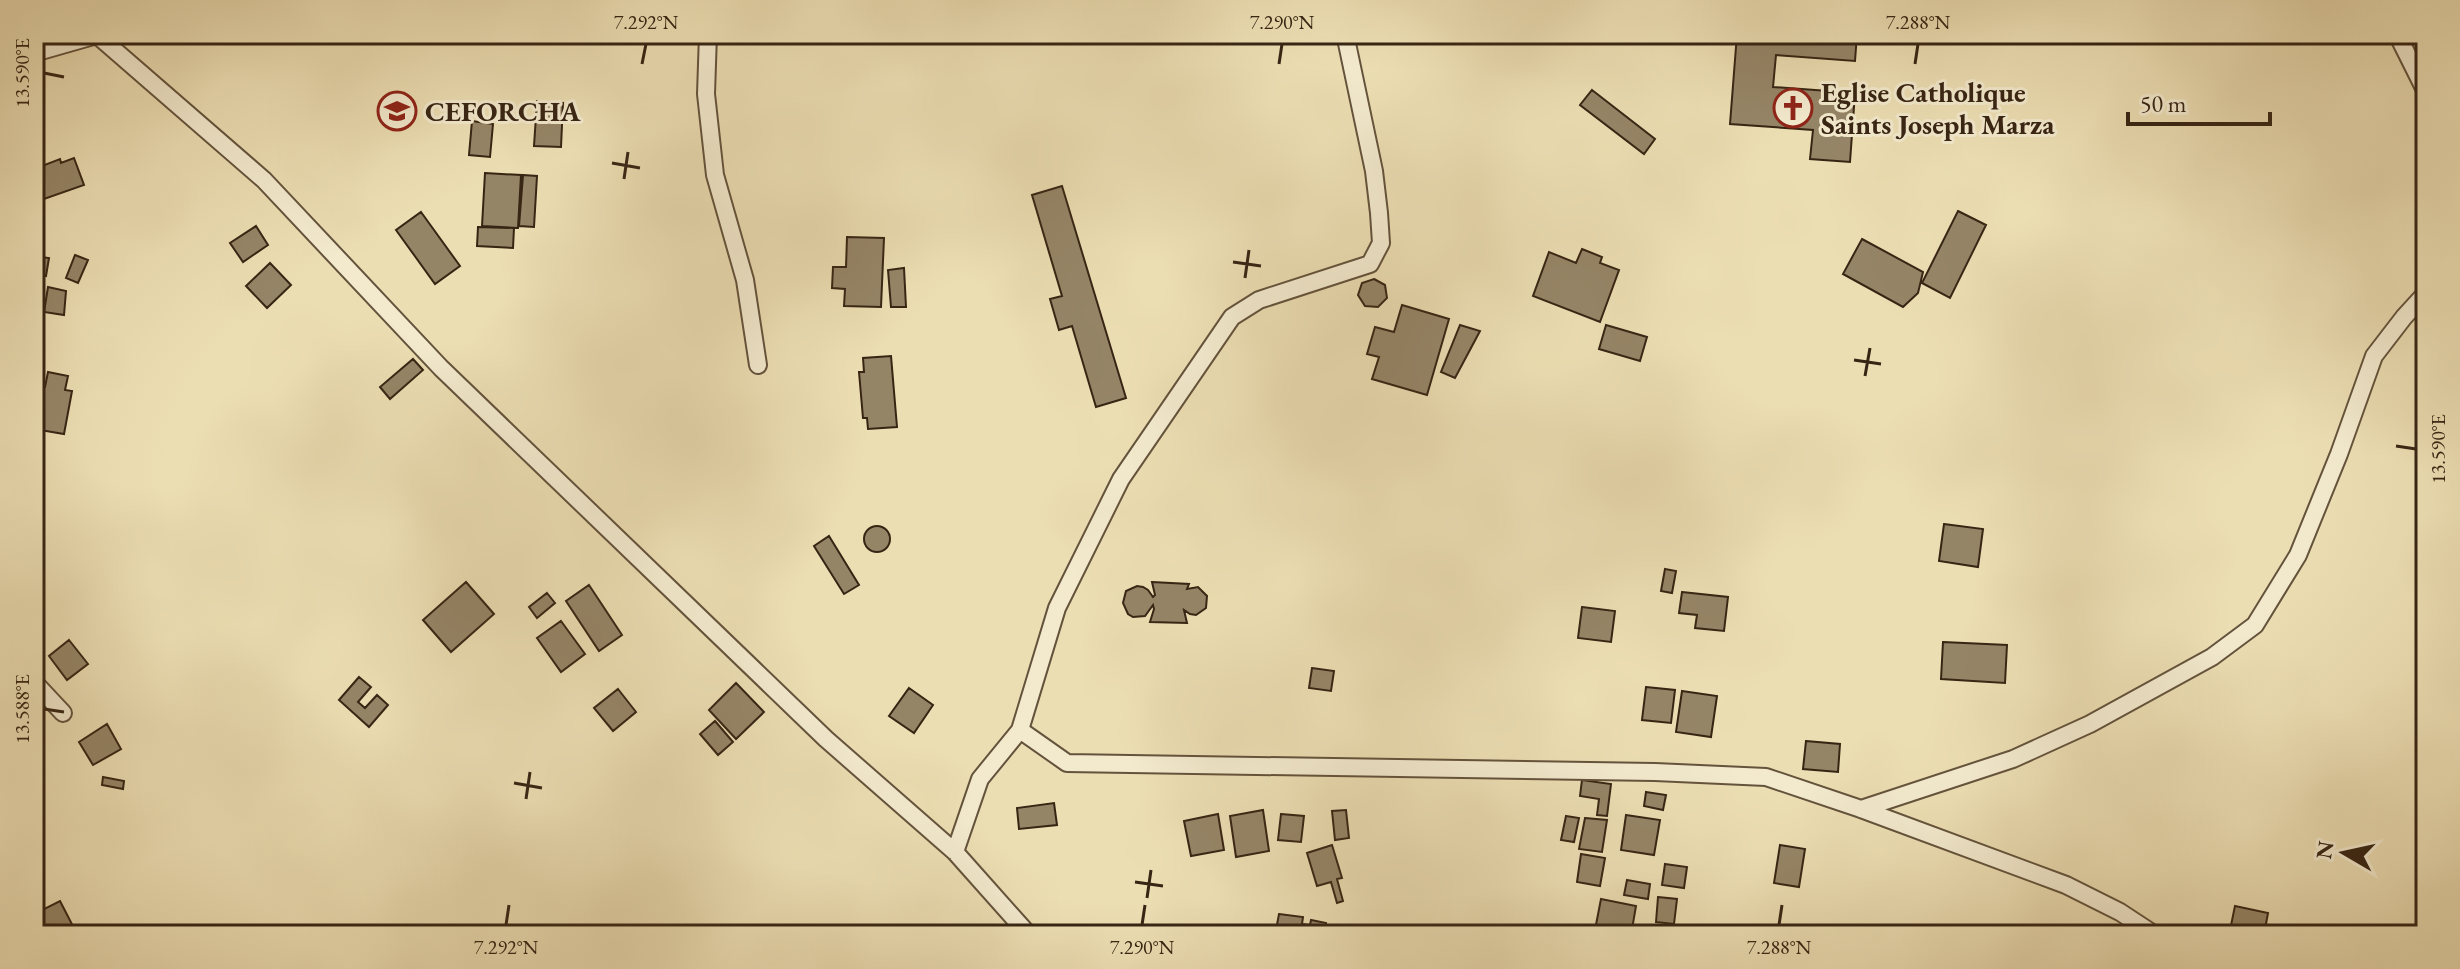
<svg xmlns="http://www.w3.org/2000/svg" width="2460" height="969" font-family="'EB Garamond',serif">
  <style>
    .building { fill: #958567; stroke: #372514; stroke-width: 2 }
    .lines { fill: none; stroke-linecap: round; stroke-linejoin: round }
    .street-casing { stroke: #64533c; stroke-width: 20 }
    .street { stroke: #f3eace; stroke-width: 16 }
    .ticks { fill: none; stroke: #372514; stroke-width: 3 }
    .labels { text-anchor: middle; dominant-baseline: central; stroke-width: 6; stroke-linejoin: round; paint-order: stroke }
    .poi-label { font-size: 28px; font-weight: bold; fill: #372514; stroke: #f3eace; text-anchor: start }
    .neatline { fill: none; stroke: #372514; stroke-width: 3 }
    .ticks-label { font-size: 20px; text-anchor: middle; fill: #372514 }
  </style>
  <rect width="100%" height="100%" fill="#ecdeb3"/>
  <filter id="stains"><feTurbulence type="fractalNoise" baseFrequency=".0025" numOctaves="4"/><feColorMatrix values="0 0 0 0 .2 0 0 0 0 .09 0 0 0 0 .02 0 0 0 .5 -.17"/></filter>
  <radialGradient id="worn" r=".72"><stop offset=".6" stop-color="#630" stop-opacity="0"/><stop offset="1" stop-color="#630" stop-opacity=".3"/></radialGradient>
  <path class="building" d="M1737,34H1857L1855,61L1776,55L1773,87L1855,93L1850,162L1810,159L1813,130L1730,124Z
    M1592,90L1655,139L1644,154L1580,105Z
    M404,93L411,121L391,126L384,98Z
    M537,101L563,103L561,147L534,146Z
    M472,121L493,124L490,157L469,155Z
    M74,158L84,185L44,199L34,169L60,159L61,163Z
    M485,173L521,175L518,228L482,226Z
    M523,175L537,176L534,227L519,226Z
    M1062,186L1126,398L1096,407L1072,326L1059,330L1050,299L1062,296L1032,195Z
    M1958,211L1986,225L1950,298L1922,283Z
    M421,212L460,266L435,284L396,230Z
    M256,226L268,245L243,262L230,243Z
    M478,227L514,228L513,248L477,246Z
    M847,237L884,238L881,307L844,306L845,289L832,288L833,267H846Z
    M1862,239L1923,272L1918,293L1903,307L1843,274Z
    M1582,249L1602,257L1600,263L1619,270L1600,322L1533,296L1549,252L1576,263Z
    M75,255L88,260L78,283L66,278Z
    M34,256L49,258L46,276L34,274Z
    M270,263L291,285L267,308L246,286Z
    M904,268L906,307H891L888,270Z
    M1374,279L1385,285L1387,298L1378,307L1365,306L1358,295L1362,283Z
    M48,287L66,291L64,315L44,312Z
    M1402,305L1449,319L1427,395L1372,379L1379,357L1367,354L1375,327L1394,332Z
    M1460,325L1480,331L1455,378L1441,372Z
    M1606,325L1647,337L1640,361L1599,349Z
    M891,356L897,427L868,429L867,418H863L859,372H864L863,358Z
    M413,359L423,370L390,399L380,387Z
    M48,372L68,376L65,390L72,391L64,434L34,429V410L38,386L45,387Z
    M1944,524L1983,529L1978,567L1939,561Z
    M864 539a13 13 0 1 1 26 0a13 13 0 1 1-26 0Z
    M829,536L859,585L844,594L814,546Z
    M1665,569L1676,571L1672,593L1661,591Z
    M466,582L494,614L451,652L423,620Z
    M1152,582L1189,584L1187,589L1198,587L1207,596L1206,608L1196,615L1190,614L1184,610L1187,623L1150,622L1154,609L1153,605L1145,616L1133,617L1128,614L1123,603L1126,591L1137,586L1143,587L1148,590L1153,597L1155,595Z
    M589,585L622,635L599,651L566,601Z
    M1682,592L1728,597L1724,631L1695,628L1697,615L1679,613Z
    M547,593L555,603L537,618L529,607Z
    M1582,607L1615,611L1611,642L1578,638Z
    M561,621L585,654L561,672L537,638Z
    M69,640L88,664L67,680L49,656Z
    M1943,642L2007,645L2005,683L1941,679Z
    M1312,668L1334,671L1331,691L1309,688Z
    M359,677L371,687L358,702L365,708L377,695L388,705L369,727L339,700Z
    M736,683L764,712L736,739L709,710Z
    M1646,687L1675,690L1671,723L1642,720Z
    M909,688L933,705L914,733L889,716Z
    M618,689L636,712L613,731L594,708Z
    M1682,691L1717,696L1711,737L1676,732Z
    M715,721L733,742L718,755L700,734Z
    M107,724L121,749L93,765L79,742Z
    M1806,741L1840,744L1838,772L1803,769Z
    M103,777L124,781L123,789L102,785Z
    M1582,780L1611,784L1607,816L1597,815L1599,799L1580,796Z
    M1646,792L1666,795L1663,810L1644,806Z
    M1054,803L1057,825L1019,829L1017,808Z
    M1263,810L1269,851L1236,857L1230,816Z
    M1346,810L1349,838L1335,840L1332,811Z
    M1218,814L1224,850L1191,856L1184,821Z
    M1281,814L1304,816L1301,842L1278,840Z
    M1626,815L1660,820L1654,855L1621,850Z
    M1566,816L1579,818L1574,842L1561,840Z
    M1585,818L1607,820L1602,852L1579,849Z
    M1332,845L1342,878L1337,879L1343,901L1337,903L1331,882L1317,886L1307,853Z
    M1780,845L1805,849L1799,887L1774,883Z
    M1581,854L1605,858L1600,886L1577,882Z
    M1665,864L1687,867L1684,888L1662,885Z
    M1627,880L1650,884L1648,899L1624,895Z
    M1658,897L1677,899L1674,924L1656,922Z
    M1601,899L1636,906L1631,935H1594Z
    M60,901L76,932L70,935H36L34,930V914Z
    M2235,906L2268,913L2264,935H2229Z
    M1279,914L1303,917L1302,924L1310,925L1311,920L1326,923L1325,930L1340,932L1339,935H1304L1301,933L1300,935H1275Z"/>
  <g class="lines">
    <g class="street-casing">
      <path id="street" d="M708,34L706,94L715,175L745,280L758,365
        M2397,34L2426,92
        M97,35L264,180L441,368L826,739L955,852L1029,935
        M34,53L97,35L121,34
        M34,682L63,713
        M1020,730L1057,608L1121,479L1232,317L1259,300L1370,264L1381,243L1379,213L1374,171L1345,34
        M1861,809L2013,759L2090,724L2212,657L2255,625L2298,555L2339,454L2374,356L2404,317L2426,293
        M955,852L980,779L1020,730L1067,763L1655,772L1766,777L1861,809L2066,885L2120,912L2155,935"/>
    </g>
    <use href="#street" class="street"/>
  </g>
  <path class="ticks" d="M642,64L646,44M1279,64L1282,44M1915,64L1918,44M44,73L64,77M612,163L640,168M624,179L628,152M1233,262L1261,266M1245,278L1249,250M1854,360L1881,364M1865,376L1870,348M2396,446L2416,449M44,709L64,712M514,783L542,788M526,799L530,772M1135,882L1163,886M1147,898L1151,870M506,925L509,905M1142,925L1145,905M1779,925L1782,905"/>
  <defs>
    <g id="church-ring" transform="scale(2)"><circle r="9.5" fill="#f3eace" stroke="#8f2418" stroke-width="1.5"/><path d="M-1.2-6h2.4v3.5h3.3v2.4h-3.3V6h-2.4V-.1h-3.3v-2.4h3.3Z" fill="#8f2418"/></g>
    <g id="university-ring" transform="scale(2)"><circle r="9.5" fill="#f3eace" stroke="#8f2418" stroke-width="1.5"/><path d="M0-5L7-2L0 1L-7-2ZM-4 1L0 2.5L4 1V4Q0 6-4 4Z" fill="#8f2418"/></g>
  </defs>
  <g fill-rule="evenodd">
    <use href="#church-ring" x="1793" y="108"/>
    <use href="#university-ring" x="397" y="111"/>
  </g>
  <g class="labels">
    <g class="poi-label">
      <text x="1821" y="92">Eglise Catholique<tspan x="1821" dy="32">Saints Joseph Marza</tspan></text>
      <text x="425" y="111">CEFORCHA</text>
    </g>
  </g>
  <rect width="2460" height="969" fill="none" stroke="#ecdeb3" stroke-width="88"/>
  <g transform="translate(2344 853) rotate(279)" stroke="#f3eace" stroke-width="6" paint-order="stroke">
  <path d="M0-6L14 30L0 20L-14 30Z" fill="#372514"/>
  <text y="-12" font-size="22" font-weight="bold" text-anchor="middle" fill="#372514">N</text>
  </g>
  <path d="M2128 112v12h142v-12" fill="none" stroke="#372514" stroke-width="4"/>
  <text x="2140" y="112" font-size="24" fill="#372514" stroke="#f3eace" stroke-width="6" paint-order="stroke">50 m</text>
  <rect x="44" y="44" width="2372" height="881" class="neatline"/>
  <g class="ticks-label">
    <text x="646" y="29">7.292°N</text>
    <text x="1282" y="29">7.290°N</text>
    <text x="1918" y="29">7.288°N</text>
    <text transform="translate(22 73) rotate(-90)" y="7">13.590°E</text>
    <text transform="translate(2438 449) rotate(-90)" y="7">13.590°E</text>
    <text transform="translate(22 709) rotate(-90)" y="7">13.588°E</text>
    <text x="506" y="954">7.292°N</text>
    <text x="1142" y="954">7.290°N</text>
    <text x="1779" y="954">7.288°N</text>
  </g>
  <rect width="100%" height="100%" filter="url(#stains)"/>
  <rect width="100%" height="100%" fill="url(#worn)"/>
</svg>
